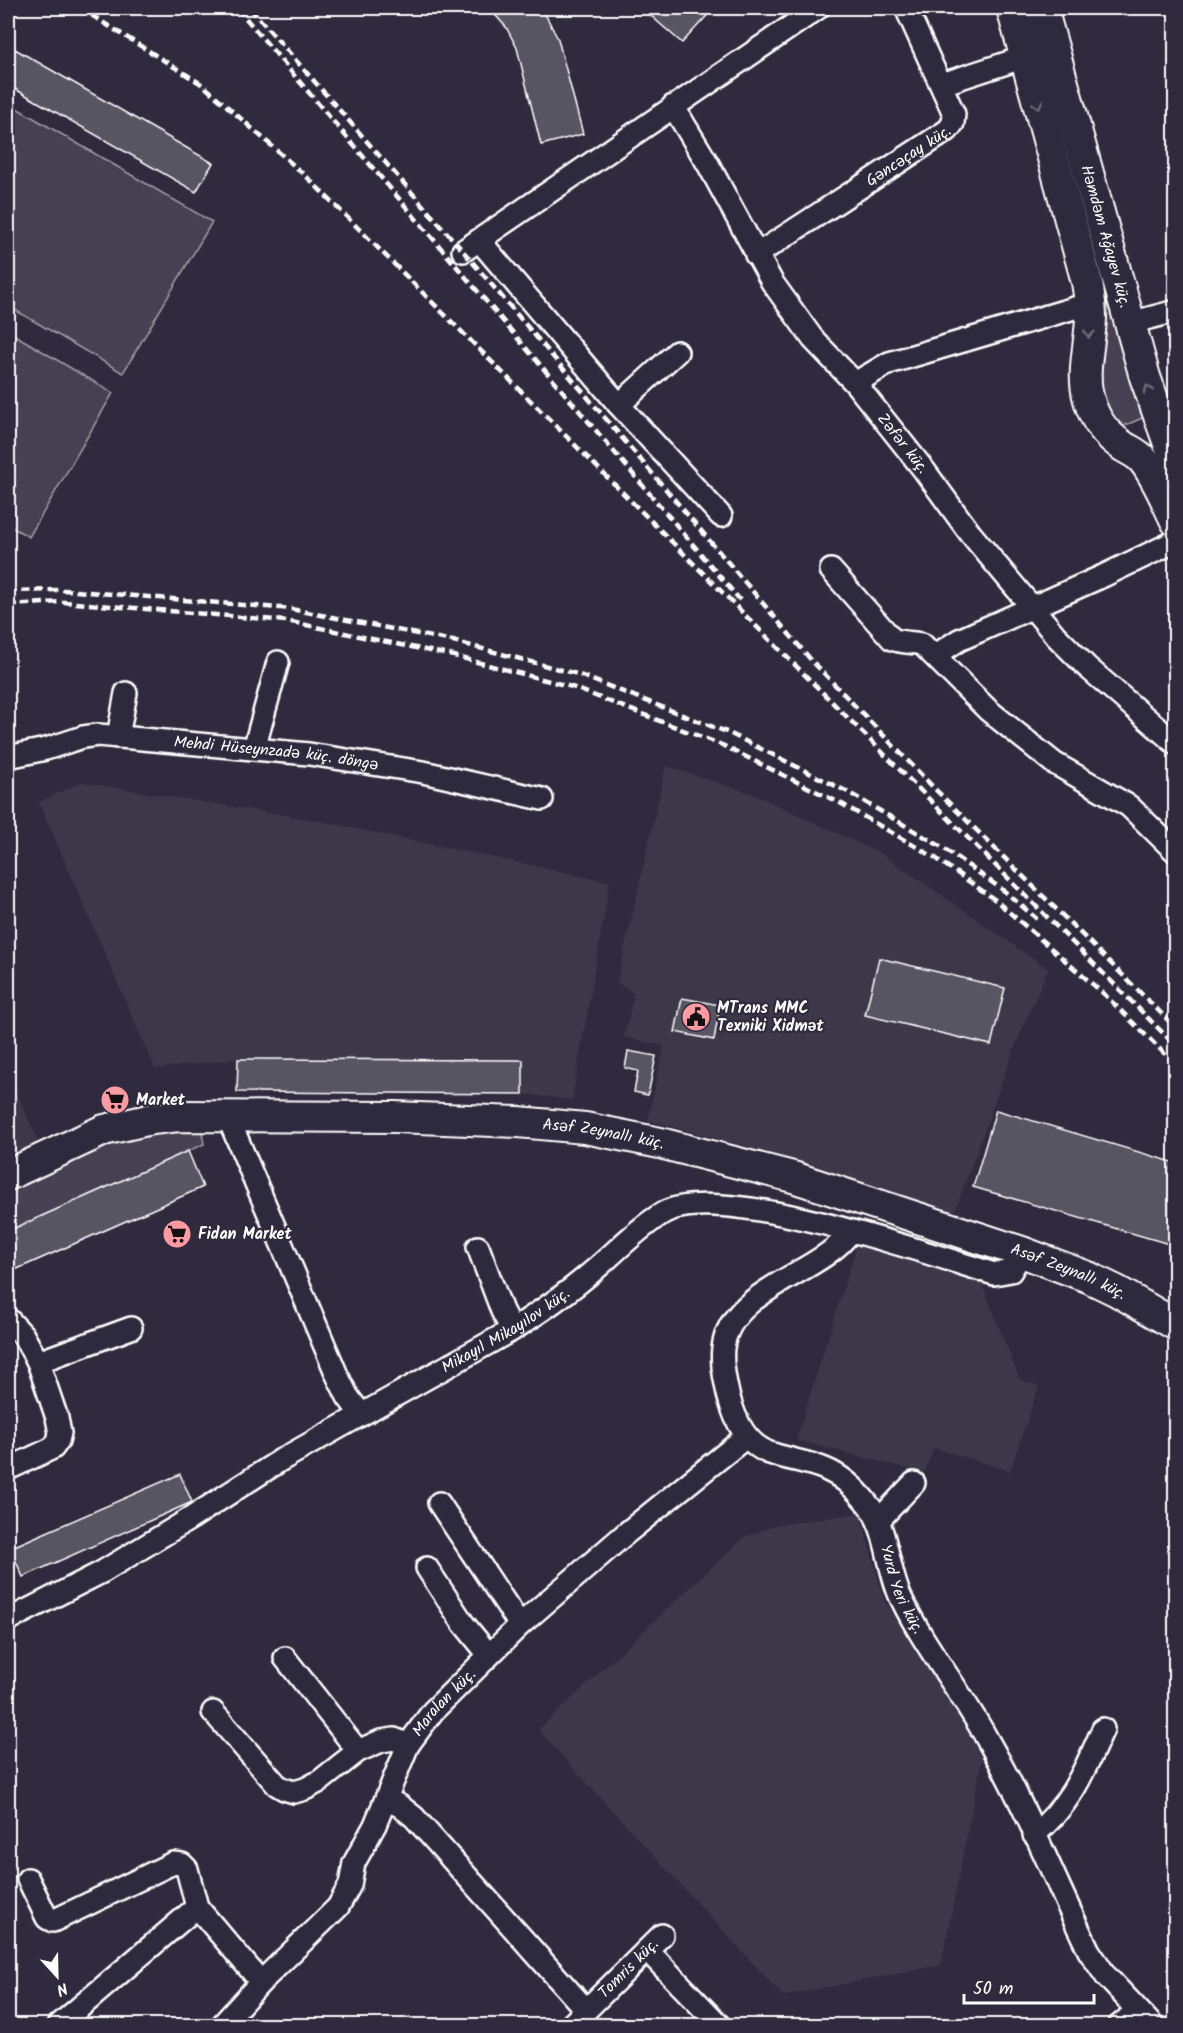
<svg xmlns="http://www.w3.org/2000/svg" width="1183" height="2033" font-family="Kalam,sans-serif">
  <style>
    .built { fill: #3c3749 }
    .green { fill: #464152; stroke: #a2a0a8; stroke-width: 1.5 }
    .building { fill: #595564; stroke: #fff; stroke-width: 1.5 }
    .lines { fill: none; stroke-linecap: round; stroke-linejoin: round }
    .street-casing { stroke: #fff; stroke-width: 26 }
    .secondary-casing { stroke: #fff; stroke-width: 34 }
    .street { stroke: #2f2a3d; stroke-width: 21 }
    .secondary { stroke: #2f2a3d; stroke-width: 30 }
    .rail { stroke: #fff; stroke-width: 4.5; stroke-dasharray: 9 4.5; stroke-linecap: butt }
    .oneway { stroke: #6d6a77 }
    .labels { text-anchor: middle; dominant-baseline: central; stroke-width: 4.5; stroke-linejoin: round; paint-order: stroke }
    .street-label { font-size: 16px; fill: #fff; stroke: #2f2a3d }
    .poi-label { font-size: 16px; font-weight: bold; fill: #fff; stroke: #2f2a3d; text-anchor: start }
  </style>
  <rect width="100%" height="100%" fill="#2f2a3d"/>
  <filter id="ink" filterUnits="userSpaceOnUse"><feTurbulence type="fractalNoise" baseFrequency=".0167" numOctaves="2"/><feDisplacementMap in="SourceGraphic" scale="12" xChannelSelector="R" yChannelSelector="G"/><feConvolveMatrix kernelMatrix="1 2 1 2 8 2 1 2 1" color-interpolation-filters="sRGB"/></filter>
  <g filter="url(#ink)">
    <path class="built" d="M666,766L756,795L882,854L1048,969L1016,1044L954,1213L792,1159L648,1120L664,1046L624,1037L634,994L617,982Z
      M81,782L320,821L610,882L572,1100L523,1094V1060L238,1059L155,1069L39,802Z
      M8,1073L39,1143L8,1157Z
      M857,1245L980,1279L1020,1380L1039,1386L1010,1471L934,1448L924,1473L796,1440Z
      M860,1513L884,1600L983,1755L941,1965L783,1996L538,1730L744,1537L776,1525Z"/>
    <path class="green" d="M1019,8H1033L1147,416L1114,430L1102,416Z
      M8,103L212,222L123,373L8,306Z
      M8,331L113,393L29,537L8,525Z
      M201,1127L204,1144L8,1231V1189L111,1142L149,1133Z"/>
    <path class="building" d="M489,8H542L558,39L583,134L541,145L517,48L506,27Z
      M642,8H714L682,43Z
      M8,45L213,163L196,192L8,85Z
      M879,958L1005,988L991,1045L865,1015Z
      M682,998L720,1005L714,1040L675,1032Z
      M628,1051L656,1056L648,1095L634,1092L638,1071L625,1068Z
      M238,1059L523,1060V1094L237,1092Z
      M996,1110L1176,1163V1246L973,1187Z
      M188,1151L203,1187L8,1273V1231Z
      M180,1474L192,1502L23,1577L10,1548Z"/>
    <g class="lines">
      <g class="street-casing">
        <g id="street">
          <path d="M942,84L1025,57"/>
          <path id="s1" d="M673,106L708,164L772,282L813,339L855,383L924,470L970,533L1056,636L1087,667L1176,744"/>
          <path d="M479,240L619,405L721,516"/>
          <path d="M463,251L818,8"/>
          <path id="s2" d="M756,255L948,130L953,123L954,114L906,8"/>
          <path d="M1130,323L1176,311"/>
          <path d="M855,383L889,363L1091,303"/>
          <path d="M619,405L677,352"/>
          <path d="M831,570L892,639C902,643 912,642 922,644L988,710L1054,763L1129,806L1176,852"/>
          <path d="M936,657L945,649L959,640L1103,576L1176,541"/>
          <path d="M118,737L126,693"/>
          <path d="M254,749L278,662"/>
          <path id="s3" d="M8,757L46,749L83,737L98,735L309,754L423,772L542,799"/>
          <path d="M230,1116L233,1129L337,1375L348,1397L361,1414"/>
          <path id="s4" d="M851,1231C822,1274 730,1288 723,1348C721,1364 725,1379 728,1394C735,1421 747,1448 776,1455C792,1460 809,1462 825,1469C842,1476 856,1489 867,1503C888,1527 887,1569 901,1598C925,1648 961,1691 987,1739C1026,1807 1055,1881 1089,1951L1106,1976L1153,2026"/>
          <path d="M478,1247L502,1311L512,1330"/>
          <path d="M8,1319L23,1335L38,1362L57,1418L60,1433L58,1441L53,1448L8,1469"/>
          <path d="M38,1362L131,1328"/>
          <path d="M439,1503L520,1625"/>
          <path d="M878,1521L914,1483"/>
          <path d="M427,1568L463,1623L489,1655"/>
          <path id="s5" d="M8,1620L102,1572L188,1520L281,1460L512,1330C537,1314 562,1297 586,1277C611,1257 635,1230 663,1213C719,1181 930,1254 994,1274L1011,1271L1022,1252"/>
          <path d="M285,1658L358,1751"/>
          <path d="M213,1712L277,1785L284,1789L294,1792L305,1789L320,1781L358,1751L381,1741L394,1739L408,1745"/>
          <path d="M386,1799L400,1806L414,1817L586,2010"/>
          <path d="M1034,1835C1072,1803 1083,1773 1103,1729"/>
          <path d="M28,1879L47,1918L53,1921L173,1863L182,1864L187,1869L197,1907L261,1982"/>
          <path d="M647,1950L720,2026"/>
          <path d="M58,2026L197,1907"/>
          <path id="s6" d="M221,2026L261,1982L338,1907L350,1885L354,1863L375,1825L408,1745L433,1711L520,1625L624,1535L746,1437"/>
          <path id="s7" d="M570,2026L662,1935"/>
          <path d="M1119,2026L1137,2011"/>
        </g>
      </g>
      <g class="secondary-casing">
        <g id="secondary">
          <path d="M1012,8L1087,282C1089,294 1091,306 1091,318C1090,346 1081,373 1089,400C1095,421 1106,435 1124,447C1131,451 1138,454 1143,460C1157,477 1166,501 1176,521"/>
          <path id="s8" d="M1042,8L1145,377L1176,463"/>
          <path id="s9" d="M8,1175L104,1130L152,1119L179,1116L395,1117L518,1122L585,1128L660,1143L793,1177L1022,1252L1088,1277L1117,1291L1176,1325"/>
        </g>
      </g>
      <use href="#street" class="street"/>
      <use href="#secondary" class="secondary"/>
      <path class="rail" d="M80,8L203,85L308,178L1176,1046
        M237,8L740,600
        M250,8L463,251L812,661L934,788L1176,1028
        M8,591L64,590L291,609L453,641L577,674L729,733L846,791L942,847L1003,890L1037,919
        M8,605L64,602L287,621L454,656L572,687L722,745L842,804L934,857L994,899L1105,995L1176,1065"/>
    </g>
    <defs><path id="oneway-chevron" d="M-2-3.5L2.5 0L-2 3.5" fill="none" stroke-width="1.6" stroke-linecap="round" stroke-linejoin="round" transform="scale(1.5)"/></defs>
    <g class="oneway">
      <use href="#oneway-chevron" transform="translate(1038 105) rotate(74)"/>
      <use href="#oneway-chevron" transform="translate(1089 334) rotate(96)"/>
      <use href="#oneway-chevron" transform="translate(1148 389) rotate(-108)"/>
    </g>
  </g>
  <defs>
    <g id="civic-disc" transform="scale(1.5)"><circle r="9.5" fill="#ff9aa2" stroke="#2f2a3d"/><path d="M-.6-6.5H3V-4.5H.6V-3L4-1V1h2V6H-6V1h2V-1L-.6-3ZM-1.2 2.5V6h2.4V2.5Z" fill="#111"/></g>
    <g id="supermarket-disc" transform="scale(1.5)"><circle r="9.5" fill="#ff9aa2" stroke="#2f2a3d"/><path d="M-6-5.5h2.5l.6 2H6L4.5 2H-2.5L-4.4-4H-6ZM-1.5 3.2a1.3 1.3 0 1 0 .1 0ZM3 3.2a1.3 1.3 0 1 0 .1 0Z" fill="#111"/></g>
  </defs>
  <g fill-rule="evenodd">
    <use href="#civic-disc" x="696" y="1017"/>
    <use href="#supermarket-disc" x="115" y="1100"/>
    <use href="#supermarket-disc" x="177" y="1234"/>
  </g>
  <g class="labels">
    <g class="street-label">
      <text stroke="none"><textPath href="#s2" startOffset="182">Gəncəçay küç.</textPath></text>
      <text stroke="none"><textPath href="#s8" startOffset="237">Həmdəm Ağayev küç.</textPath></text>
      <text stroke="none"><textPath href="#s1" startOffset="410">Zəfər küç.</textPath></text>
      <text stroke="none"><textPath href="#s3" startOffset="272">Mehdi Hüseynzadə küç. döngə</textPath></text>
      <text stroke="none"><textPath href="#s9" startOffset="608">Asəf Zeynallı küç.</textPath></text>
      <text stroke="none"><textPath href="#s9" startOffset="1094">Asəf Zeynallı küç.</textPath></text>
      <text stroke="none"><textPath href="#s5" startOffset="576">Mikayıl Mikayılov küç.</textPath></text>
      <text stroke="none"><textPath href="#s4" startOffset="506">Yurd Yeri küç.</textPath></text>
      <text stroke="none"><textPath href="#s6" startOffset="400">Maralan küç.</textPath></text>
      <text stroke="none"><textPath href="#s7" startOffset="82">Tomris küç.</textPath></text>
    </g>
    <g class="poi-label">
      <text x="717" y="1008">MTrans MMC<tspan x="717" dy="18">Texniki Xidmət</tspan></text>
      <text x="136" y="1100">Market</text>
      <text x="198" y="1234">Fidan Market</text>
    </g>
  </g>
  <rect width="1183" height="2033" fill="none" stroke="#2f2a3d" stroke-width="30"/>
  <rect x="15" y="15" width="1153" height="2003" fill="none" stroke="#fff" stroke-width="2" filter="url(#ink)"/>
  <g transform="translate(57 1976) rotate(158)" stroke="#2f2a3d" stroke-width="4.5" paint-order="stroke">
  <path d="M0-4.5L10 22L0 15L-10 22Z" fill="#ffffff"/>
  <text y="-9" font-size="16" font-weight="bold" text-anchor="middle" fill="#ffffff">N</text>
  </g>
  <path d="M964 1994v9h130v-9" fill="none" stroke="#ffffff" stroke-width="3"/>
  <text x="973" y="1994" font-size="18" fill="#ffffff" stroke="#2f2a3d" stroke-width="4.5" paint-order="stroke">50 m</text>
</svg>
